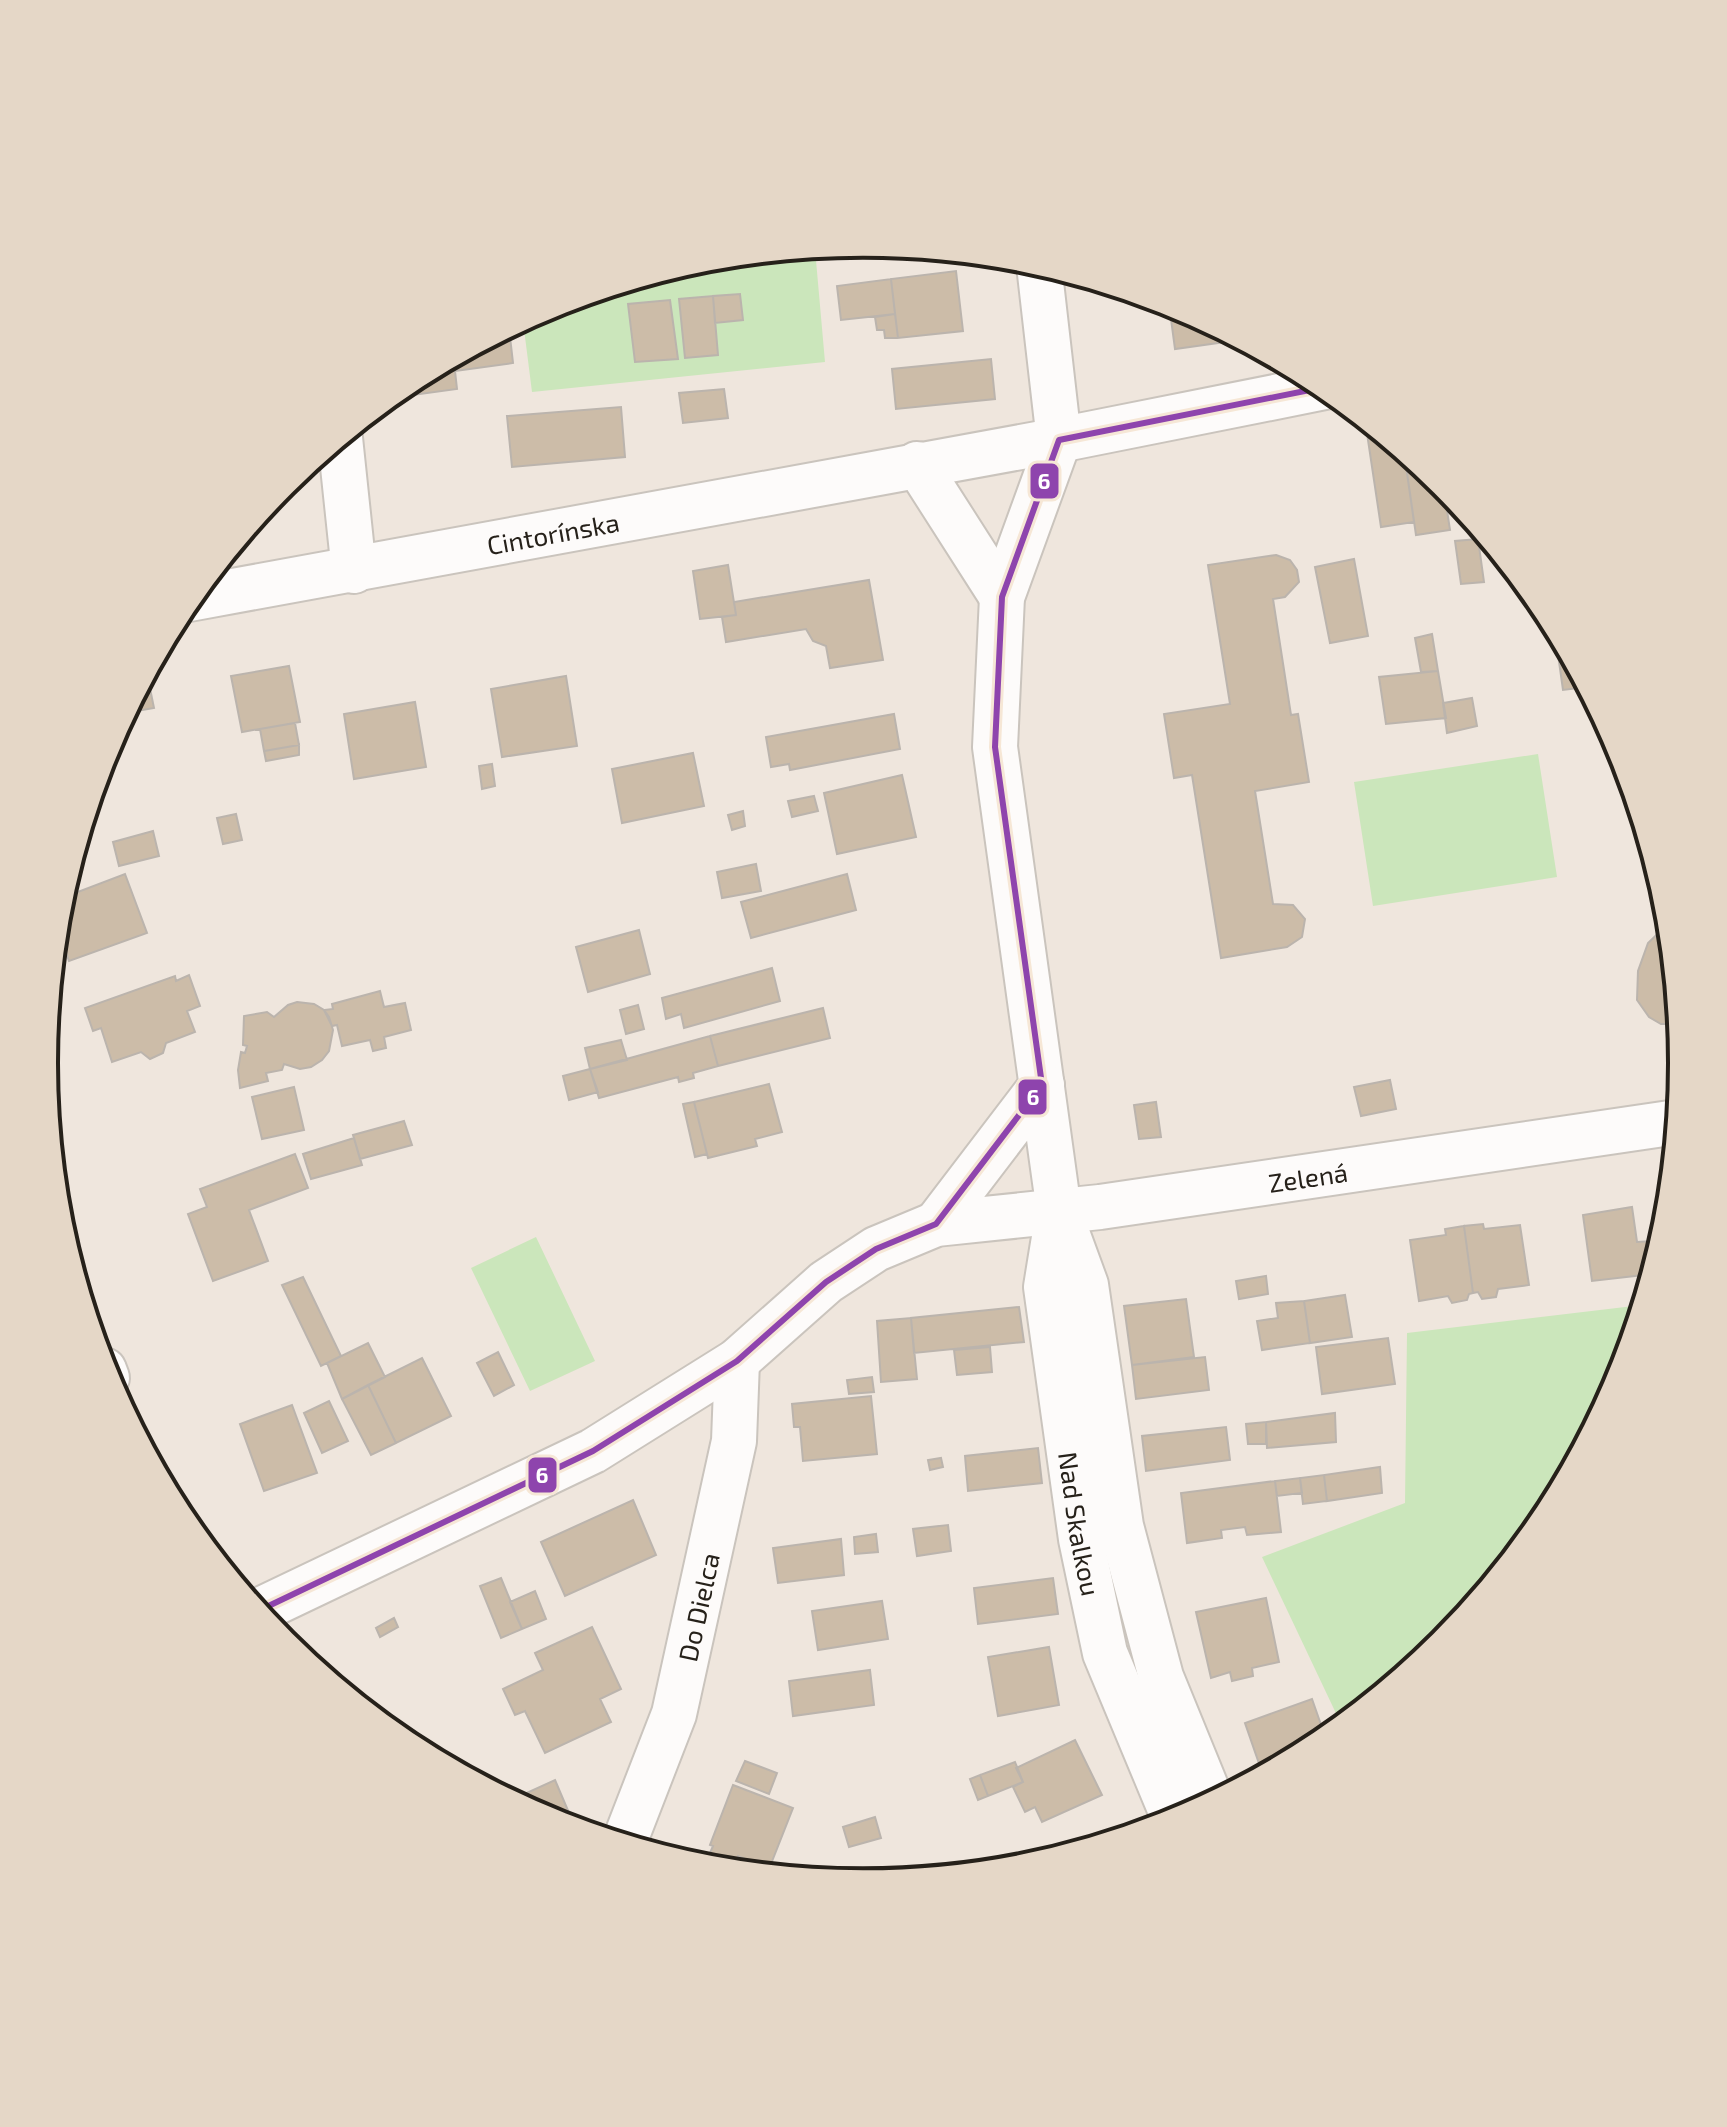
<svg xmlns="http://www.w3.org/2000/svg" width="1727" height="2127" font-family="'Exo 2',sans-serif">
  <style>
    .green { fill: #cbe6bb }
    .building { fill: #ccbca8; stroke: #bbb4ad; stroke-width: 2 }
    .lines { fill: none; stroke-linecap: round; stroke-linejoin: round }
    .street-casing { stroke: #cac4bd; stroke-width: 48 }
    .street { stroke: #fdfbfa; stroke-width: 44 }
    .bus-1-casing { stroke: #f6e7d6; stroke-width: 12 }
    .bus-1 { stroke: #8e44ad; stroke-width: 6 }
    .labels { text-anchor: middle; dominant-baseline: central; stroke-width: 7; stroke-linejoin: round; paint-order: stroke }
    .street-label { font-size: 26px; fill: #26211a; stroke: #f6e7d6 }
    .rim { fill: none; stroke: #26211a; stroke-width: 4 }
    .line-badge { stroke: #f6e7d6; stroke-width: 3 }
    .badge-label { font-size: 22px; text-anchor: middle; font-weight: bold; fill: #fff }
  </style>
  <rect width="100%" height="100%" fill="#efe6dd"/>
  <path class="green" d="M815,249L825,362L532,392L523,321L550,306L704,260Z
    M1538,754L1557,877L1373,906L1354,782Z
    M536,1237L595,1361L530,1391L471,1268Z
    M1642,1305L1620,1378L1545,1519L1443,1643L1342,1726L1262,1557L1405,1503L1407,1333Z"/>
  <path class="building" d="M696,262V272L652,277V275Z
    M956,271L963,331L898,338L891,279Z
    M891,279L895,314L841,320L837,286Z
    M740,294L743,320L715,323L713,296Z
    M713,296L718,355L685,358L679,299Z
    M670,300L678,359L635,362L628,304Z
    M1169,304L1178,307L1240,340L1175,349Z
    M895,314L898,338H885L884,330H877L875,317Z
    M509,328L513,363L455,371L457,389L406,396L404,385L409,382Z
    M991,359L995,399L896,409L892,369Z
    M724,389L728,418L683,423L679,393Z
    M621,407L625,457L512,467L507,416Z
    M1365,420L1404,452L1414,522L1381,527Z
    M1404,452L1443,484L1450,530L1416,535Z
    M275,495L276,510L262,511Z
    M1478,539L1484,582L1461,584L1455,541Z
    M1276,555L1290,560L1297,570L1299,582L1285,597L1273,599L1291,715L1298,714L1309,782L1255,791L1273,904L1293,905L1305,919L1302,937L1287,947L1221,958L1192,775L1174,778L1164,714L1230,704L1208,565Z
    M1354,559L1368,636L1330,643L1315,567Z
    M728,565L736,615L700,619L693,571Z
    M869,580L883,660L830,668L826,646L813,641L806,629L726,642L722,617L736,615L734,602Z
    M1554,626L1587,687L1563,690Z
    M1432,634L1438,671L1421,672L1415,638Z
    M289,666L300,722L242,732L231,676Z
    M1438,671L1446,718L1386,724L1379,677Z
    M147,674L154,708L126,713Z
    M566,676L577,746L502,757L491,689Z
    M1472,698L1477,726L1447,733L1443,703Z
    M415,702L426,767L354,779L344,714Z
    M894,714L900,749L790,770L789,764L771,767L766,737Z
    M295,723L299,745L264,751L260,729Z
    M299,745V755L266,761L264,751Z
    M693,753L704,806L622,823L612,769Z
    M492,764L495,786L482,789L479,766Z
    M902,775L916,837L837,854L824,793Z
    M814,796L818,811L792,817L788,801Z
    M743,811L745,826L732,830L728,815Z
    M236,814L242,840L223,844L217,818Z
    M153,831L159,856L119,866L113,842Z
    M756,864L761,891L722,898L717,872Z
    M125,874L147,933L69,961L57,928L62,898Z
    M847,874L856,910L751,938L741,902Z
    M1669,923L1679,1022L1672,1024H1661L1649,1017L1637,1000L1638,971L1648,943Z
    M639,930L650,974L588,992L576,947Z
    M772,968L780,1001L684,1028L681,1014L666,1019L662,998Z
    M189,975L200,1006L187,1011L195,1032L166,1043L163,1053L150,1059L141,1052L112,1062L101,1028L93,1031L85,1008L175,976L176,981Z
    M380,991L384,1007L405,1003L411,1030L384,1037L386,1048L373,1051L370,1040L342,1046L337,1025L332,1026L324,1010L333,1009L332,1004Z
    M297,1002L314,1004L324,1010L329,1017L333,1030L329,1051L322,1060L311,1067L300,1069L284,1064L282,1070L266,1073L268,1081L240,1088L238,1070L241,1052L245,1053L247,1046L243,1045L244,1016L267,1012L274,1017L288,1005Z
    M638,1005L644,1029L626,1034L620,1010Z
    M823,1008L830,1038L718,1066L710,1036Z
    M710,1036L718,1066L693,1073L694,1078L679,1082L678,1077L599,1098L590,1069Z
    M621,1040L627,1060L590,1069L585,1048Z
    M590,1069L598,1092L569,1100L563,1076Z
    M1390,1080L1396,1109L1361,1116L1354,1087Z
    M769,1084L782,1132L755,1139L757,1146L708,1158L694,1102Z
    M294,1087L304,1130L262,1139L252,1097Z
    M694,1102L707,1154L695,1157L683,1104Z
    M1156,1102L1161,1137L1139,1139L1134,1105Z
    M404,1121L412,1145L360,1159L353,1135Z
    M354,1138L362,1165L311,1179L303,1154Z
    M295,1154L308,1188L249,1210L268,1261L213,1281L188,1214L207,1207L200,1189Z
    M1632,1207L1637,1242L1652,1241L1655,1262L1652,1274L1592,1281L1583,1215Z
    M1483,1224L1484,1229L1520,1225L1529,1285L1498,1289L1496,1297L1482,1299L1478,1292L1473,1293L1464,1226Z
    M1464,1226L1473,1293L1469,1294L1467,1300L1452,1303L1448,1296L1419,1301L1410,1240L1446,1235L1445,1229Z
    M1266,1276L1268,1294L1239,1299L1236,1281Z
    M303,1277L341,1356L321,1366L282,1285Z
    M1345,1295L1352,1337L1310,1343L1304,1301Z
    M1186,1299L1194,1357L1132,1365L1124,1306Z
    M1304,1301L1310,1343L1262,1350L1257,1321L1278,1318L1276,1303Z
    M1019,1307L1024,1342L914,1353L911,1318Z
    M911,1318L917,1379L881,1382L877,1321Z
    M1388,1338L1395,1384L1322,1394L1316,1347Z
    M368,1343L385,1377L342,1399L327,1363Z
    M990,1347L992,1372L957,1375L954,1350Z
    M498,1352L514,1385L494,1396L477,1363Z
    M1205,1357L1209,1390L1136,1399L1132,1365Z
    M422,1358L451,1416L396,1443L368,1385Z
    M872,1377L874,1392L849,1394L847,1380Z
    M368,1385L396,1443L371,1455L342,1399Z
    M871,1396L877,1454L803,1461L800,1427H794L792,1404Z
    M329,1401L348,1441L322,1453L304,1413Z
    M292,1405L317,1473L264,1491L240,1424Z
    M1335,1413L1336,1442L1267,1448L1266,1422Z
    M1266,1422V1444H1248L1246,1424Z
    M1226,1427L1230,1460L1146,1471L1142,1436Z
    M1038,1448L1042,1483L968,1491L965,1456Z
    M941,1458L943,1467L930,1470L928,1460Z
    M1380,1467L1382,1493L1327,1501L1324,1475Z
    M1324,1475L1327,1501L1303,1504L1300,1478Z
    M1300,1478L1302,1493L1277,1496L1275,1481Z
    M1275,1481L1281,1532L1247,1535L1245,1527L1221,1530L1222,1538L1187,1543L1181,1493Z
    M633,1500L656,1555L565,1596L541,1542Z
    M948,1525L951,1551L917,1556L913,1529Z
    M876,1534L878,1552L855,1554L854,1537Z
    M841,1539L844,1575L778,1583L773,1548Z
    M501,1578L522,1629L501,1638L480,1586Z
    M1053,1578L1058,1614L978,1624L974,1588Z
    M535,1591L546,1619L522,1629L510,1602Z
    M1266,1598L1279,1662L1252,1668L1253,1676L1232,1681L1230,1672L1211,1678L1196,1612Z
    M882,1601L888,1639L818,1650L812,1611Z
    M394,1618L398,1627L380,1637L376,1628Z
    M592,1627L621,1689L600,1699L611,1722L545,1753L525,1711L515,1715L503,1689L543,1670L535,1653Z
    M1049,1647L1059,1705L998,1716L988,1657Z
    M870,1670L874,1705L793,1716L789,1681Z
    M1312,1699L1326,1739L1263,1775L1245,1723Z
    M1075,1740L1102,1795L1042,1822L1035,1807L1025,1812L1013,1787L1023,1782L1016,1768Z
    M745,1761L777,1773L769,1794L736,1781Z
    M1015,1762L1023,1782L988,1796L980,1775Z
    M980,1775L988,1796L978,1800L970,1779Z
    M555,1780L569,1813L548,1820L511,1800Z
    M733,1785L793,1808L769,1869L738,1856L733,1870L707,1860L713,1846L710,1845Z
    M569,1813L575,1828L548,1820Z
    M875,1817L881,1838L849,1847L843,1827Z"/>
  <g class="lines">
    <g class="street-casing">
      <g id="street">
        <path d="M1039,265L1059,440L1002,597L995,747L1059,1211L1086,1285L1121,1526L1161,1677L1212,1802"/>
        <path d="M340,438L354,571"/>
        <path d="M917,464L1002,597"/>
        <path id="s1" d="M189,599L1059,440L1325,387"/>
        <path id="s2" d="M1058,1213L1046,1287L1081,1539L1105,1653L1175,1821"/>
        <path d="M936,1224L1042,1085"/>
        <path d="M104,1370L107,1378"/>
        <path id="s3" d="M258,1611L593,1451L737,1361L826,1282L876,1249L936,1224L1100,1207L1677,1122"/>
        <path id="s4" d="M624,1843L674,1714L734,1441L737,1361"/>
      </g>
    </g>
    <use href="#street" class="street"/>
    <g class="bus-1-casing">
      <path id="bus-1" d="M258,1611L593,1451L737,1361L826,1282L876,1249L936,1224L1042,1085L995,747L1002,597L1059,440L1325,387"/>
    </g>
    <use href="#bus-1" class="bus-1"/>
  </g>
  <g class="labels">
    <g class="street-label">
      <text stroke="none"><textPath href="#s1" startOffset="370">Cintorínska</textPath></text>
      <text stroke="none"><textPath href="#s3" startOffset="1160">Zelená</textPath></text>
      <text stroke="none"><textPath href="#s2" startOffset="314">Nad Skalkou</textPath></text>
      <text stroke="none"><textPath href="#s4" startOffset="248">Do Dielca</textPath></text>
    </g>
  </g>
  <path d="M0 0H1727V2127H0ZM58 1063a805 805 0 1 1 1610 0a805 805 0 1 1-1610 0Z" fill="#e5d7c7" fill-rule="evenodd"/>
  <path class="rim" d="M58 1063a805 805 0 1 1 1610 0a805 805 0 1 1-1610 0Z"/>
  <g class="line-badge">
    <rect x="1029" y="462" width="31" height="38" rx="8" fill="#8e44ad"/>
    <rect x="1017" y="1078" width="31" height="38" rx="8" fill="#8e44ad"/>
    <rect x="527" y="1456" width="31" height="38" rx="8" fill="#8e44ad"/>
  </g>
  <g class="badge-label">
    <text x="1044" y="489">6</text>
    <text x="1033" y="1105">6</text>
    <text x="542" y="1483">6</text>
  </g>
</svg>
